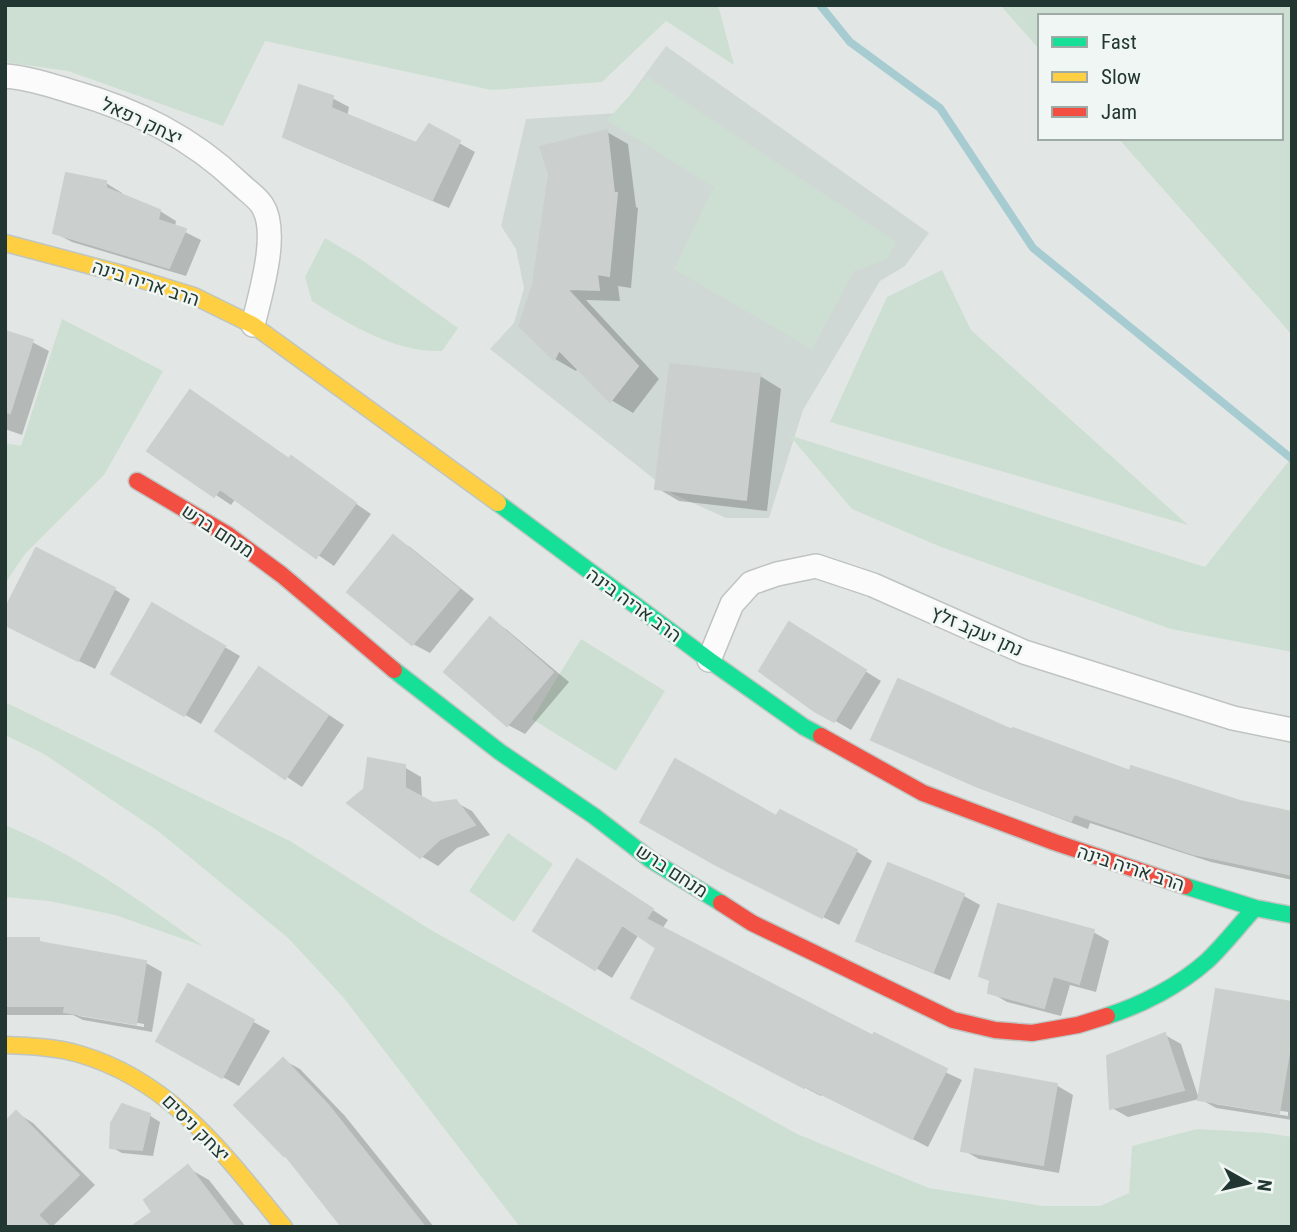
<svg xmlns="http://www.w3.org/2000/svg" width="1297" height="1232" font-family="'Roboto Condensed',Heebo,sans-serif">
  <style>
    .built { fill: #d0d8d5 }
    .green { fill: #cddfd2 }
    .shadow { fill: #0003; fill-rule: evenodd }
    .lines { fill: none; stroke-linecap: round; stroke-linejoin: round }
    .stream { stroke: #a6ccd1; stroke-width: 8 }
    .building { fill: #cbd0ce; stroke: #cbd0ce; stroke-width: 2 }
    .street-casing { stroke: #bfc4c2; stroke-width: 26 }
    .fast-casing { stroke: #bec5c2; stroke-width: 19 }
    .slow-casing { stroke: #bec5c2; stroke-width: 19 }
    .jam-casing { stroke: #bec5c2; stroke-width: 19 }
    .street { stroke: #fbfbfb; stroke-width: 23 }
    .fast { stroke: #16e098; stroke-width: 16 }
    .slow { stroke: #ffcf43; stroke-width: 16 }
    .jam { stroke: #f24e42; stroke-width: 16 }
    .labels { text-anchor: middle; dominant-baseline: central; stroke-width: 5; stroke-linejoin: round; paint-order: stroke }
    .street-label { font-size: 19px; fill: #233732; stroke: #f0f6f3 }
  </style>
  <rect width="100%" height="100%" fill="#e2e7e5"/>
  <path class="built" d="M666,46L929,233L905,266L880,281L803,410L769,518H726L673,494L490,349L514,323L524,288L516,249L501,226L526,119L617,113Z"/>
  <path class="green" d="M5,5H718L734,65L666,21L602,82L491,90L265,41L223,126L68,71L5,62Z
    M1000,5H1292V335L1118,138H1281V16H1040V50Z
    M647,77L896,242L887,259L854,271L812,349L674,269L714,187L607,120Z
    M325,238L362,260L458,328L442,351C396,353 350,325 312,301L305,277Z
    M942,270L971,330L1188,525L830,422L887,297Z
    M62,319L163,371L104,475L25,554L6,582L5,443L21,446Z
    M789,435L1205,567L1292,457V652L1171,629L941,547L852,509Z
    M581,639L665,691L616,771L532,719Z
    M5,702L290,841L431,930L797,1134L929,1188L1043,1206H1100L1129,1193L1132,1146L1197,1129L1267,1133L1292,1137V1227H520L343,997L287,937L158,831L44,754L5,735Z
    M5,825C78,855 139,900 203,946L115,915L49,901L5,897Z
    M508,833L553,864L514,922L469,891Z"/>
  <path class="shadow" d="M332,98L349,107L347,117L416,145L429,126L475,152L449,208L302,146L286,136Z
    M607,132L628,144L636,207L638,208L631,288L618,286L620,301L586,300L659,379L633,413L611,400L579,367L576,371L555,359L521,326Z
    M106,183L122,193V196L160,211L176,221L175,227L201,240L186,276L72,242L55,233Z
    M5,333L32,342L49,351L22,435L5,429Z
    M760,376L781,389L767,511L679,501L657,488Z
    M150,451L290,460L291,459L371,514L334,566L236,498L231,505Z
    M393,538L410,547L474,599L430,653L413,644L349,592Z
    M114,589L130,599L95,669L18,631Z
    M153,605L240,656L201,724L113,673Z
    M490,620L506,629L569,682L525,734L508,725L446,671Z
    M806,634L881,681L851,730L815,709Z
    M276,679L344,725L302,787L218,731Z
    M1014,733L1131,773L1239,803L1292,814V880L1211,862L1090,823L1088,829L997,795L890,748Z
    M404,767L421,777L422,799L432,805L455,802L472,811L490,835L457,848L438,866L421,856L350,803Z
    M777,818L856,851L872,861L839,925L737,874Z
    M889,866L964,896L980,905L950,980L875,950L858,941Z
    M594,871L668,920L662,929L873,1038L962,1080L928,1147L822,1093L821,1096L649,1007L658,947L639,934L612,978L535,930Z
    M1093,932L1109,941L1096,992L1070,985L1061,1016L1007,1002L990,992L992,982L981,976Z
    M5,940H38L49,946L146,963L162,972L152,1032L83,1020L73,1015H5ZM74,1012L144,1024V1027L79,1016Z
    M188,986L270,1031L239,1086L158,1041Z
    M1292,1003V1120L1216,1108L1200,1099ZM1215,1100L1288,1112V1116L1215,1104Z
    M1165,1035L1181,1044L1199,1099L1128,1117L1112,1108Z
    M283,1060L300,1069L345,1116L434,1227H345L290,1158L285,1155Z
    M1056,1085L1073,1095L1059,1173L979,1159L963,1150Z
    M17,1113L33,1123L95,1185L54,1225L55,1227H5Z
    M149,1115L160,1122L153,1156L122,1153L111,1147Z
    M188,1168L209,1180L246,1227H134L155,1212Z"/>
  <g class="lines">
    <path class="stream" d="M820,5L850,42L940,108L1033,248L1292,459"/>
  </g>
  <path class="building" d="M299,85L333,96L331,108L416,143L429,124L460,141L432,200L283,137Z
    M607,130L614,193H617L609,276L597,274L599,290L567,289L638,366L610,402L559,350L554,360L519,326L533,284L549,174L540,147Z
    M66,173L106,181V188L160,210L158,220L186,229L169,268L53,233Z
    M5,331L33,340L10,413L5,412Z
    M670,364L760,374L746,500L655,489Z
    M190,390L289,459L291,456L356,503L316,558L220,489L214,497L147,451Z
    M393,535L459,589L412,645L347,592Z
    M36,548L115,588L78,661L5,625V609Z
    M152,603L225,646L184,716L111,674Z
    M490,617L553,672L507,726L444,672Z
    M789,622L866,670L834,722L814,711L759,671Z
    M259,667L328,715L285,779L215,731Z
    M898,679L1012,730L1013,728L1130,771L1131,766L1240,801L1292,812V875L1193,854L1074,814L1071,821L978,787L871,740Z
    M368,758L405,765V788L433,803L456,800L475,825L440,839L420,858L347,803L364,789Z
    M675,759L776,816L780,810L857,850L822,918L718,866L640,822Z
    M577,859L653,909L646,919L873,1036L874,1033L947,1069L912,1139L805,1086L804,1088L631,998L656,948L622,925L595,970L533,931Z
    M888,863L964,894L933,972L856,941Z
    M998,904L1094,930L1079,984L1053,976L1044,1008L988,993L990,980L979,976Z
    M5,938H39V942L146,961L136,1024L64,1012L65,1006H5Z
    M188,984L254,1020L222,1078L156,1041Z
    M1216,989L1292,1002V1035L1279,1113L1198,1100Z
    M1165,1033L1184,1090L1110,1109L1107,1056Z
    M283,1058L328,1105L425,1227H342L285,1155L284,1156L234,1105Z
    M975,1069L1057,1084L1043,1165L961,1151Z
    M122,1104L150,1114L142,1150L110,1148L111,1123Z
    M16,1111L79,1175L38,1215L50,1227H5V1122Z
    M188,1165L235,1227H131L152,1212L144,1200Z"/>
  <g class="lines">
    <g class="street-casing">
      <path id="street" d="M5,76C29,78 50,85 73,92C136,110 191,137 239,183C246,190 257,197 262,205C280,232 260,295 253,325
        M709,660L732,604L751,583L777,574L816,566L873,585L1024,652L1233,718L1292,730"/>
    </g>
    <g class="fast-casing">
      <path id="fast" d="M498,503L709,660L804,727L821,736
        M394,670L500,752L594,816L651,860L721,903
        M1185,886L1255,908L1292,915
        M1107,1016C1142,1005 1180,985 1207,961C1224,945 1239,925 1255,908"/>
    </g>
    <g class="slow-casing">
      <path id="slow" d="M5,243L126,275L194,296L253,325L498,503
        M5,1045C30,1046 55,1047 79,1054C171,1080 226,1156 284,1227"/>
    </g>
    <g class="jam-casing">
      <path id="jam" d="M137,481L228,535L282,575L394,670
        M821,736L923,793L1054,842L1185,886
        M721,903L752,923L953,1020L995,1030L1032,1033L1078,1025L1107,1016"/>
    </g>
    <use href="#street" class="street"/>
    <use href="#fast" class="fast"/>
    <use href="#slow" class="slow"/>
    <use href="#jam" class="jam"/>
  </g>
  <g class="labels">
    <g class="street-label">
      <text transform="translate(142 121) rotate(25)">יצחק רפאל</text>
      <text transform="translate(146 283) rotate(18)">הרב אריה בינה</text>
      <text transform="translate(218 531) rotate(33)">מנחם ברש</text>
      <text transform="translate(634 605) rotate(36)">הרב אריה בינה</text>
      <text transform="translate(977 631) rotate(24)">נתן יעקב זלץ</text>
      <text transform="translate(1131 868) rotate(18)">הרב אריה בינה</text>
      <text transform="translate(672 871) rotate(33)">מנחם ברש</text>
      <text transform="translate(196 1128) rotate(45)">יצחק ניסים</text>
    </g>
  </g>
  <rect width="1297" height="1232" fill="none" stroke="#233732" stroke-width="14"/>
  <rect x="1038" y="14" width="245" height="126" fill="#f0f6f3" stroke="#9eaaa6" stroke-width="2"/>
  <rect x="1052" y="37" width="35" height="10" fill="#16e098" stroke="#9eaaa6" stroke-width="2"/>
  <text x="1101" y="49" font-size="21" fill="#233732">Fast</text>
  <rect x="1052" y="72" width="35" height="10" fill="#ffcf43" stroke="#9eaaa6" stroke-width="2"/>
  <text x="1101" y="84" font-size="21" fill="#233732">Slow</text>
  <rect x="1052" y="107" width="35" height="10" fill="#f24e42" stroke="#9eaaa6" stroke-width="2"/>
  <text x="1101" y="119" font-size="21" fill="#233732">Jam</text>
  <g transform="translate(1248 1183) rotate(98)" stroke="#f0f6f3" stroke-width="5" paint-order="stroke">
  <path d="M0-5L12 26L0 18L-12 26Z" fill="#233732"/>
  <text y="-10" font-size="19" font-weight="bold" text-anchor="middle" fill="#233732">N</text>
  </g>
</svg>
